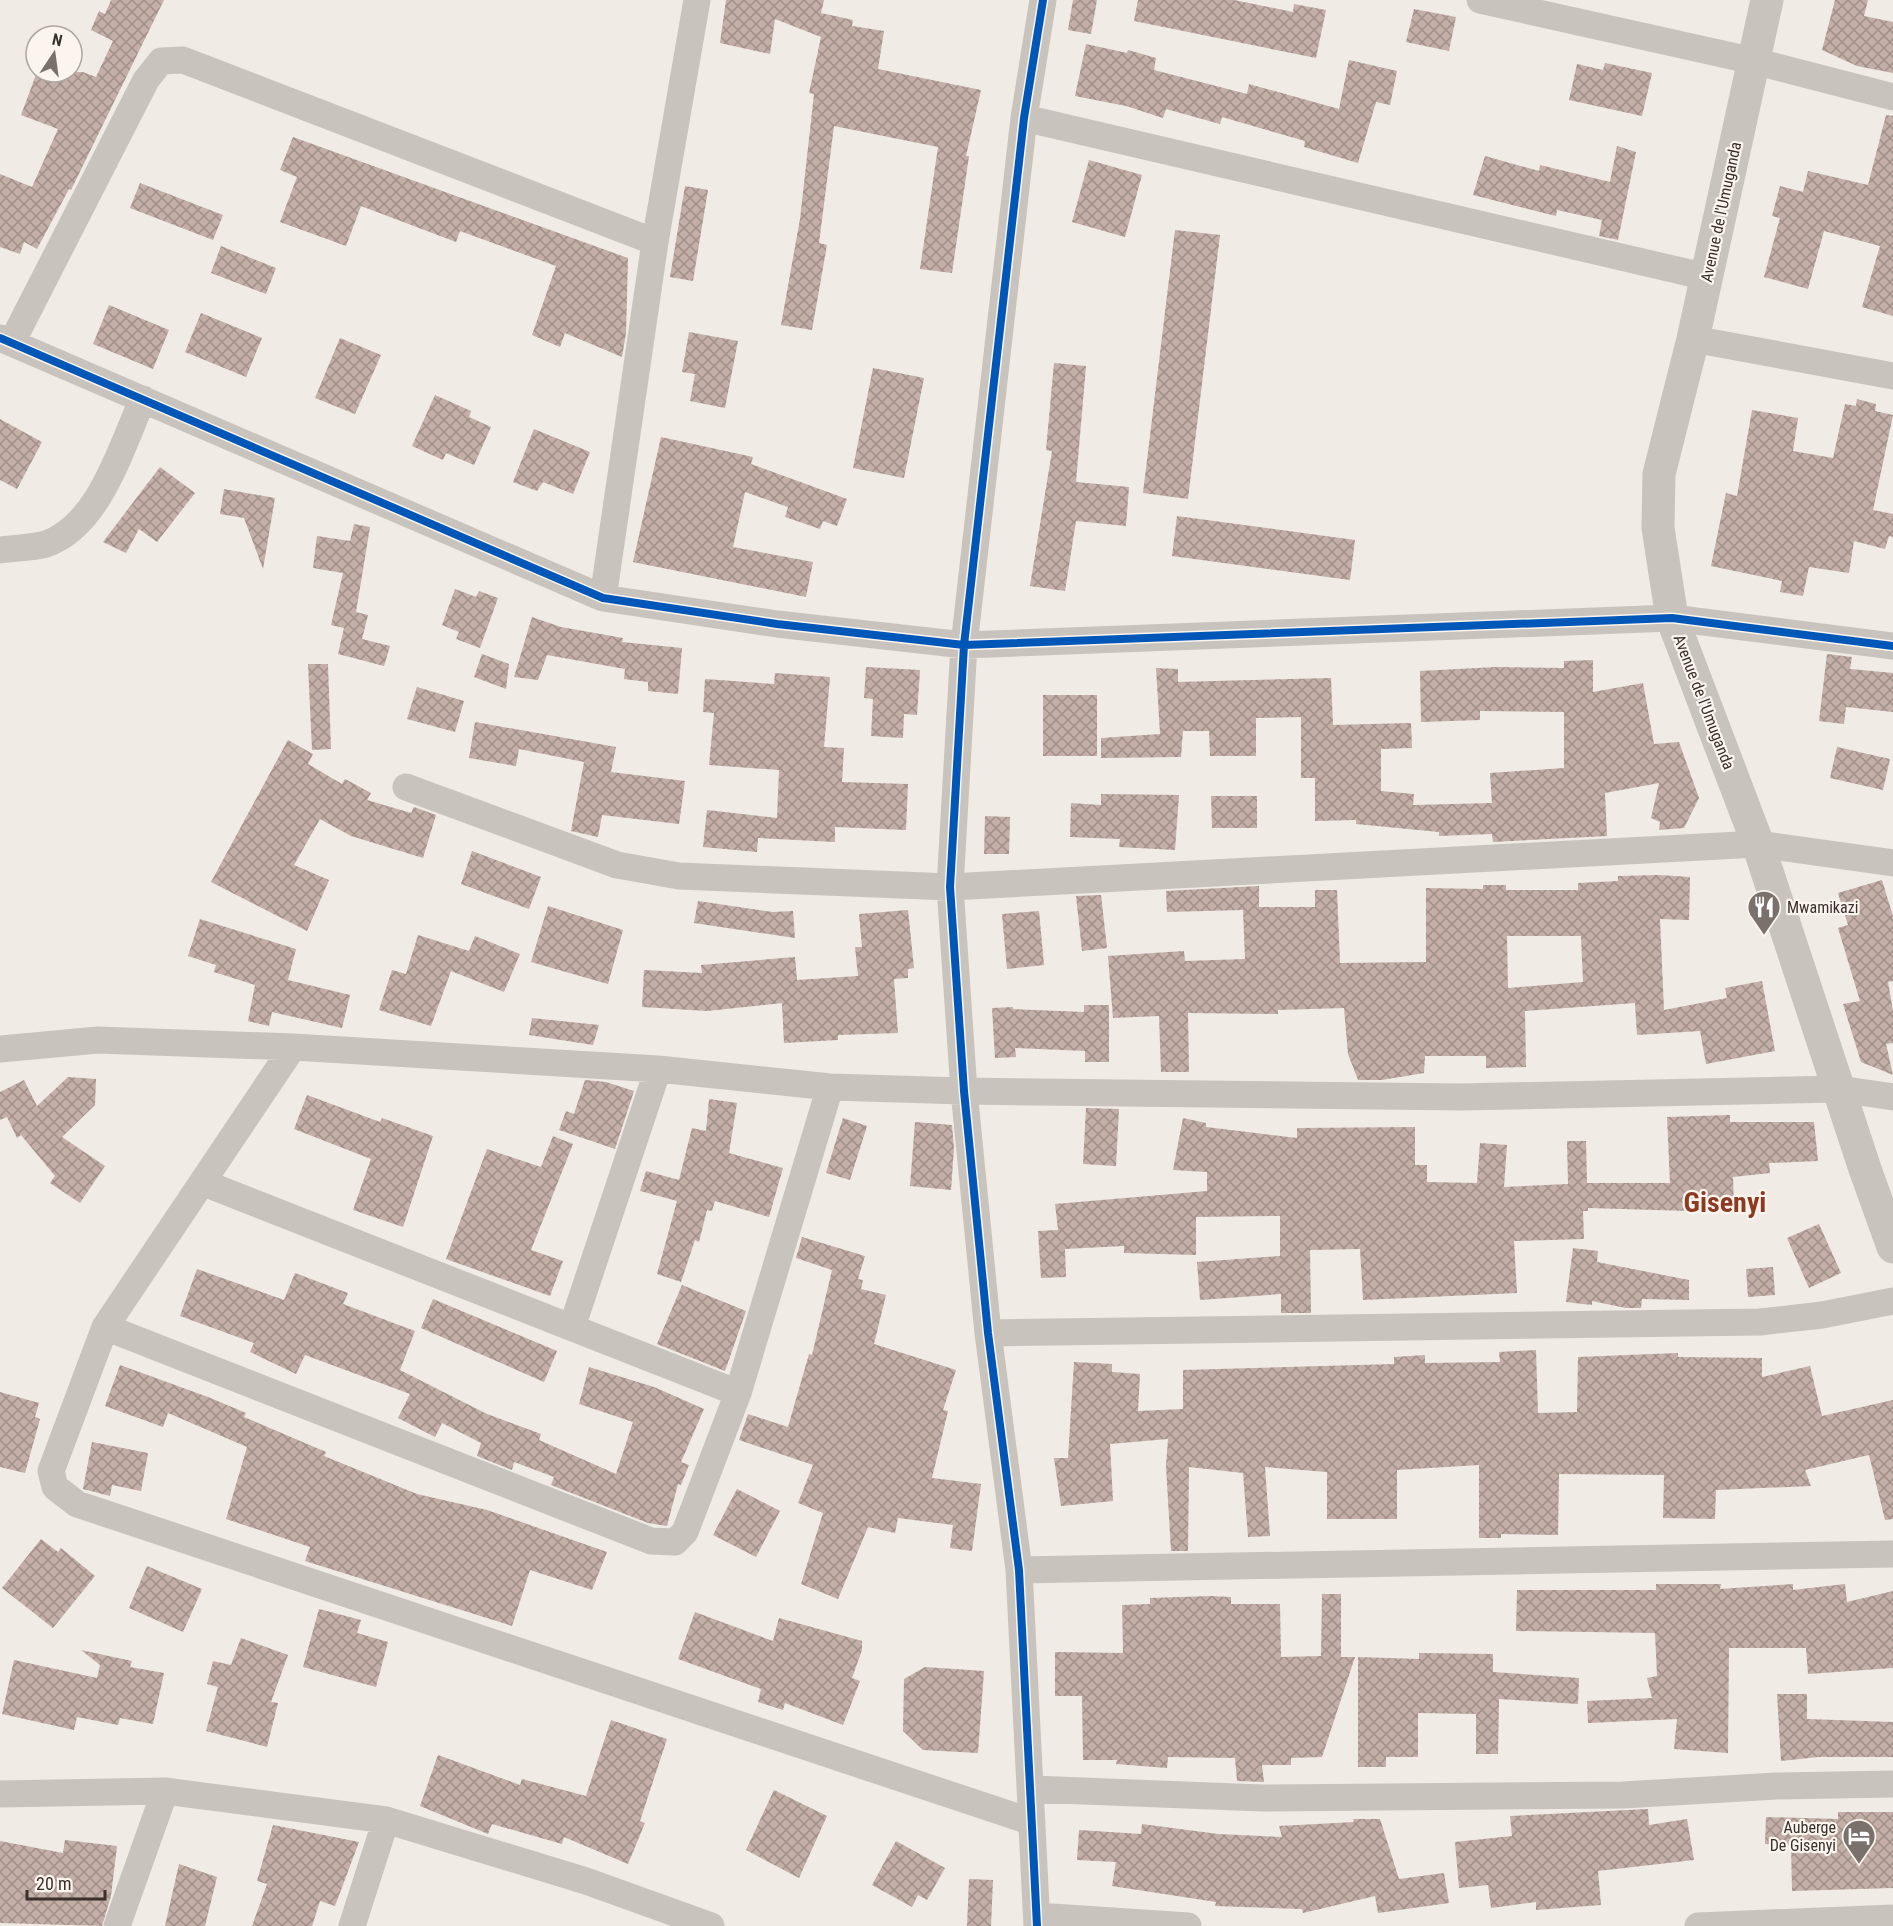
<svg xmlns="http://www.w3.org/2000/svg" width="1893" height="1926" font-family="'Roboto Condensed',sans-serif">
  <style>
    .building { fill: url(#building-cross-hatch); fill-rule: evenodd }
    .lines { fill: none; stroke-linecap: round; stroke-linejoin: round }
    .minor { stroke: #c9c3be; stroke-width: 27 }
    .tertiary { stroke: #c9c3be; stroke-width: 33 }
    .cycleway-casing { stroke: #fbf5ee; stroke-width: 11 }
    .cycleway { stroke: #0057b8; stroke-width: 8 }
    .labels { text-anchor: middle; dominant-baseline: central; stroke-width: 4.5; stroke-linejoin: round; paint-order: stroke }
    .street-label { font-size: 16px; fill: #3b302b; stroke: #fbf5ee }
    .poi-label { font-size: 16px; fill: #3b302b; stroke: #fbf5ee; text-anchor: start }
    .town-label { font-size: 28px; font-weight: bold; fill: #8c3b22; stroke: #fbf5ee }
  </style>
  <defs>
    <pattern id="building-cross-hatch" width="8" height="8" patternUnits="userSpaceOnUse" patternTransform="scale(1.5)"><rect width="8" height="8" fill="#c3afa7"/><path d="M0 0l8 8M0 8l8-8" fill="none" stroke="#a08f88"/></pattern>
  </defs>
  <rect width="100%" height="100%" fill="#f0ebe5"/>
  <path class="building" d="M111,0H164L71,190L69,189L37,249L24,242L20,254L0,247V174L32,187L58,129L21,115L37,72H83L96,77L113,41L91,30L99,11L105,14Z
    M726,0H824L821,13L853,20L852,26L884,31L878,69L981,90L966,156H969L952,273L920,269L938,147L834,126L819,243L827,245L812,330L781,325L800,219L814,94L809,93L821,37L775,19L770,54L720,43Z
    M1073,0H1097L1091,34L1068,30Z
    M1138,0H1234L1293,12L1294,4L1326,10L1316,58L1134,21Z
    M1835,0H1868L1864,16L1893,22V73L1857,66L1822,50Z
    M1414,9L1456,17L1449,51L1406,42Z
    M1086,44L1127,53L1128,50L1156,58L1154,70L1247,94L1249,84L1339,109L1349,60L1397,71L1390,105L1376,102L1358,163L1304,147L1305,141L1222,117L1220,124L1166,109L1163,118L1126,106L1075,96Z
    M1605,63L1652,73L1642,116L1569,100L1577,64L1603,70Z
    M1886,115L1893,116V316L1862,307L1880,246L1824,231L1808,289L1764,277L1780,218L1772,216L1780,186L1803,192L1808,171L1868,185Z
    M293,137L628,258L626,333L622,357L565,333L560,347L532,335L556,266L460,231L456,242L361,206L346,246L280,222L297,177L280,170Z
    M1617,146L1636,152L1618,240L1599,236L1602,220L1557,210L1556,216L1473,195L1485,156L1539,171L1540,165L1610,182Z
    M1089,160L1142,175L1125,237L1072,222Z
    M140,183L223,215L213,240L130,208Z
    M685,186L708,190L693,281L670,277Z
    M1175,230L1220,235L1188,499L1143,493Z
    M221,246L276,268L266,294L211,273Z
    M109,305L169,330L153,369L93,344Z
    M201,313L262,338L246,377L185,352Z
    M689,332L738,341L725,408L690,401L695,374L682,372Z
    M340,338L381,355L355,414L315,398Z
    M1054,363L1086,366L1076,482L1129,487L1126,526L1076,521L1065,591L1030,586L1052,451L1046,450Z
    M873,368L924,378L904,478L853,468Z
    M435,395L471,411L469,417L491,427L474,465L446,453L443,460L412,446Z
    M1857,399L1876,404L1875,411L1893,415L1873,510L1893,514V537L1889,536L1885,549L1854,541L1849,573L1809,567L1803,596L1780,592L1782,581L1711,566L1726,493L1737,496L1752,410L1798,418L1793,451L1833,458L1845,404L1856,406Z
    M0,419L42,442L17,489L0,480Z
    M534,429L590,452L573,494L543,482L537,491L513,482Z
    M661,437L753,457L751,464L847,499L837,526L823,521L820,529L785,517L788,507L745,492L733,547L813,562L806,597L633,562Z
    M160,467L195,493L157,542L139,529L126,553L103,542Z
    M224,489L275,498L263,569L244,518L220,514Z
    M1177,516L1355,540L1350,580L1172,556Z
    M354,524L370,527L356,612L368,615L362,639L390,646L384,666L338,654L344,628L331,625L343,573L313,568L317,536L350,541Z
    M455,589L476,597L479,591L498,598L480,648L456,639L459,632L442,625Z
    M532,617L561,627L623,638L622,642L682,648L678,694L648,691V682L624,679L625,669L547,655L538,680L514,677Z
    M482,654L509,664L506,689L474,677Z
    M1827,654L1852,657L1850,669L1893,673V712L1846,707L1844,724L1819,721Z
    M1593,660V692L1643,683L1654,744L1679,742L1699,798L1684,828L1659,830L1660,822L1651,818L1659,783L1605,793L1607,836L1493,842L1492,834L1439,836V832L1356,824V820L1315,821V778H1301V717L1256,718V756H1210L1209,731H1183L1181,757L1101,758V738L1160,734L1156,668L1178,669V682L1331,678L1333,725L1411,723L1412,748L1381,749V791L1414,794L1413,805L1492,803L1490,773L1564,768V712L1480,711V720L1421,722L1420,671L1496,667L1564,668V661Z
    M308,664H328L331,749L312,750Z
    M866,667L920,670L917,715L904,714L903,738L871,736L873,699L864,698Z
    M775,673L830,677L824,747L844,748L842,782L908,784L906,830L835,827V842L758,838L757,852L703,847L707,810L777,818L779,770L709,765L714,713L703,712L705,679L774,684Z
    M417,687L464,701L455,732L407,719Z
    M1043,695H1097V756H1043Z
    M475,722L616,747L611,772L685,781L679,824L602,815L598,837L571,831L584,762L519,749L516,766L469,758Z
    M288,740L313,754L308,764L342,784L345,779L371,793L367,800L411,813L414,807L436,815L423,858L351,836L320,819L294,865L329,880L307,931L211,882Z
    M1837,747L1890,759L1883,790L1830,778Z
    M1101,794L1179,795L1175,850L1119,847L1120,839L1070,837L1071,803L1101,805Z
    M1211,796H1257V828H1212Z
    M985,816L1010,817L1009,854H984Z
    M472,851L541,877L529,909L461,884Z
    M1659,875L1690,877L1689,920L1660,919L1664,1010L1727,998L1725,988L1762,981L1775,1051L1706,1064L1700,1031L1637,1035L1635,1003L1525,1011L1526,1067L1486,1068V1056H1425L1424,1073L1382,1080H1358L1348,1054L1344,1008L1278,1010V1014L1188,1013L1189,1072H1161L1159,1016L1113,1018L1108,956L1184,951L1185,961L1245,959L1243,910L1167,912L1166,891L1259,886V907H1315V890H1337L1340,963L1426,962V888L1483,889V885H1506V890H1578V883L1618,881V876ZM1507,936H1581L1583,982L1508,988Z
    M1882,880L1893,916V981L1888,982L1893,1011V1043L1886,1044L1893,1075L1861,1062L1843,1004L1860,1001L1838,928L1848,925L1838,893Z
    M1101,895L1107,948L1082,951L1076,896Z
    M698,901L773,912L793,911L795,938L694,923Z
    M548,906L623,930L608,984L531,962Z
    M908,910L914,968L908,969V978L894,979L898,1033L838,1035V1040L784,1043L782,1003L707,1011L642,1007L644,970L702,973L701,965L795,957L797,980L858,976L855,947H862L859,914Z
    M1039,911L1044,965L1007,969L1002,914Z
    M200,919L296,949L288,980L350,995L342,1028L272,1012L269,1026L248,1021L255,985L214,972L216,965L188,956Z
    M418,935L469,951L475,936L520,954L504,992L451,971L431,1026L379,1010L392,970L406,974Z
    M1084,1005H1109V1062H1085V1051L1015,1048L1016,1057L995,1058L992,1008L1013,1007V1009L1084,1012Z
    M532,1018L599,1025L593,1045L529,1035Z
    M68,1077L96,1079L95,1105L62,1137L105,1166L80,1203L50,1183L55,1176L21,1135L17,1138L7,1117L0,1120V1092L24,1080L37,1106Z
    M585,1080L606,1082L634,1091L615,1149L559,1130L566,1111L574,1114Z
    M307,1095L380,1122L382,1118L433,1136L403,1227L353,1210L371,1159L294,1129Z
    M709,1099L737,1103L729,1153L783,1168L769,1217L715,1201L712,1211L707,1210L699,1242L695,1240L681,1282L657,1274L677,1201L640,1191L646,1171L679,1180L692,1128L706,1131Z
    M1086,1108L1119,1109L1116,1166L1083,1164Z
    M1730,1115V1122H1814L1818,1161L1769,1163L1770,1173L1733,1177L1734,1207L1690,1211L1588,1208V1211H1583L1584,1239L1514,1241L1517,1293L1363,1300L1360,1249L1310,1250L1311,1313H1281V1294L1200,1300L1197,1262L1280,1256V1216L1196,1217V1255L1124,1253V1246L1065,1249L1066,1277L1041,1278L1038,1231L1058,1230L1055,1204L1207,1191V1172L1173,1170L1183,1118L1206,1123V1127L1297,1138V1128L1415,1127V1165H1427V1182L1477,1183L1480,1143L1507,1145L1504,1187L1568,1184L1567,1141H1586L1587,1183H1670L1667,1117Z
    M843,1118L867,1126L850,1180L826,1173Z
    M915,1122L952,1125L954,1148L951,1190L910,1186Z
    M553,1136L573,1144L531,1250L563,1261L550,1296L446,1259L487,1149L541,1167Z
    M1819,1224L1841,1273L1809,1288L1787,1238Z
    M802,1237L865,1256L858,1279L863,1280L861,1289L886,1295L874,1344L956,1370L943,1410L948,1411L932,1478L981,1484L972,1551L950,1548L953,1525L898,1518L895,1533L868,1527L838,1599L801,1584L823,1513L798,1503L813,1465L739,1440L748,1414L788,1427L809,1354L812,1355L832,1270L796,1258Z
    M1573,1248L1598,1251L1597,1262L1689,1280V1300L1642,1299L1641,1308H1626L1592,1301V1305L1566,1302Z
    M1773,1267L1775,1295L1748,1297L1746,1269Z
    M197,1269L284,1300L295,1273L348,1293L343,1304L415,1331L400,1370L487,1414L541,1434L539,1440L616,1474L633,1422L579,1404L589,1367L654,1387L704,1409L681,1462L689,1465L681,1485L678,1484L667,1526L648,1523L551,1485L554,1477L514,1462L512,1470L477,1456L481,1443L442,1423L435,1437L398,1418L410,1394L305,1355L296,1374L250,1352L254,1343L180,1316Z
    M682,1285L746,1311L725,1371L657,1344Z
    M433,1299L557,1351L544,1382L421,1328Z
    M1536,1350L1538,1413L1577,1412L1578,1357L1678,1353V1357L1762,1358V1377L1810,1366L1822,1416L1893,1400V1519L1885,1520L1869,1455L1805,1470L1811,1486L1716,1490L1715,1519L1663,1518L1664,1475L1559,1474L1558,1535L1501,1534V1538H1479V1465L1397,1470V1519H1327V1472L1265,1467L1270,1536L1248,1537L1243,1473L1189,1467L1188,1551H1171L1166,1466L1168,1439L1110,1444L1113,1501L1061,1506L1054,1458H1068L1074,1362L1112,1364V1372L1140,1374L1138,1411L1183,1409V1370L1394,1364V1357L1425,1355V1363L1500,1362L1499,1352Z
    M120,1365L208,1397L246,1413L244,1417L326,1452L324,1456L417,1494L487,1510L607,1552L592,1590L530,1570L512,1626L305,1561L310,1547L226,1519L247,1447L168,1413L163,1427L105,1406Z
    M0,1392L39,1403L35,1417L40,1419L25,1473L0,1467Z
    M92,1442L148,1453L141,1491L112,1485L110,1496L83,1489Z
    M737,1489L780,1511L756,1557L713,1535Z
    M41,1539L58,1552L61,1548L95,1576L53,1628L2,1588Z
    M147,1566L202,1589L183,1632L129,1608Z
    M1656,1584H1721L1720,1589L1793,1584V1590L1845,1584L1847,1602L1893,1591V1668L1808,1674L1806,1648H1729L1728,1753L1674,1749L1677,1719L1588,1723L1587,1701L1652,1698L1647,1678L1657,1676L1655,1633L1516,1631L1517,1590H1656Z
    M1322,1594H1341V1657H1355L1322,1757L1291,1758V1765H1262L1264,1782L1237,1781L1235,1758L1168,1757L1167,1768L1116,1764L1117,1760H1083L1082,1696H1055V1652L1123,1653L1122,1605L1150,1604V1598L1211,1596L1231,1597V1604H1280L1281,1657L1321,1656Z
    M319,1609L361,1620L357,1633L388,1642L376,1687L303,1667Z
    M695,1612L773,1641L779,1618L862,1641V1650L852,1678L860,1681L843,1725L785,1703L783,1710L758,1702L761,1689L678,1659Z
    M241,1638L288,1655L271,1702L278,1703L267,1747L206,1731L218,1687L207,1684L213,1661L231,1665Z
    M81,1650L132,1661L130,1667L164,1673L153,1724L120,1718L118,1725L77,1717L74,1730L2,1714L14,1660L97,1678L100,1665Z
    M1419,1653L1493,1654V1672L1579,1678L1578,1704L1499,1699L1498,1754H1476V1714L1418,1713V1757H1386V1767H1358V1657L1419,1659Z
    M925,1667L984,1671L978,1753L923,1750L903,1731L904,1679Z
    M1777,1694H1807V1719L1893,1722V1757H1818L1781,1761Z
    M611,1720L667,1739L640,1821L645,1823L628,1864L564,1837L562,1844L492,1824L488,1834L420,1806L438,1755L520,1785L522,1779L586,1796Z
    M774,1790L827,1816L799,1878L746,1850Z
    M1648,1809L1649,1825L1687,1819L1694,1860L1598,1871L1601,1905L1536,1910V1902L1491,1908L1488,1885L1459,1888L1455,1842L1512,1836L1510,1816Z
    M1838,1812H1893V1888L1792,1891L1791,1845L1765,1844L1766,1817L1838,1819Z
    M1353,1819H1380L1399,1879L1444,1873L1449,1903L1378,1913L1375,1896L1303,1913L1302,1909L1215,1906L1216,1902L1112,1886L1116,1862L1077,1860L1079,1830L1141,1834L1142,1824L1218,1834L1282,1837L1279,1826L1354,1822Z
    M273,1825L359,1842L335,1906L320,1901L312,1926H252L267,1884L257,1881Z
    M65,1840L117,1846L111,1896L102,1926L0,1923V1841L63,1853Z
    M896,1841L945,1868L927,1900L918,1895L912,1907L872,1885Z
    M179,1864L217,1877L205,1926H165Z
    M969,1879L993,1880L991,1926H967Z"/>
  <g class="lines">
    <path class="minor" d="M1480,0L1754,61L1893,97
      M1024,118L1707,277
      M0,338L603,598L777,624L964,645L1672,618L1893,646
      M1693,339L1893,376
      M12,342L146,80L161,61L183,60L655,242
      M0,550C14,548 32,548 46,544C100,525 121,447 143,399
      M603,598L655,242L697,0
      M406,787L617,865L679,876L950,887L1758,844L1893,863
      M293,1047L105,1327L51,1471L55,1487L77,1504L1032,1822
      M0,1049L98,1040L293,1047L658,1069L830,1087L964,1091L1461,1097L1839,1089L1893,1097
      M204,1183L738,1393
      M105,1327L651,1541L675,1542L685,1532L738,1393L830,1087
      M572,1327L658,1069
      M988,1333L1760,1322L1822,1315L1893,1301
      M1019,1570L1893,1554
      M1032,1789L1262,1798L1623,1795L1776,1786L1893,1784
      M0,1794L165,1791L386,1820L586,1881L711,1926
      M1037,1916L1188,1926
      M117,1926L165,1791
      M352,1926L386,1820
      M1037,1926L1019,1570L988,1333L964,1091L950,887L964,645L1024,118L1043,0
      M1698,1926L1893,1918"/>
    <path class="tertiary" d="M1767,0L1693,339L1659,474L1658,528L1672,618L1758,844L1865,1169L1893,1247"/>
    <g class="cycleway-casing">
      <path id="cycleway" d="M0,338L603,598L777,624L964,645L1672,618L1893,646
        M1037,1926L1019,1570L988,1333L964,1091L950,887L964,645L1024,118L1043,0"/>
    </g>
    <use href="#cycleway" class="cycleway"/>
  </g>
  <defs>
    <g id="restaurant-pin" transform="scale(1.725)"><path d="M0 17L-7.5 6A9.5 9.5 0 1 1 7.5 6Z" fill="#7a716c" stroke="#fbf5ee"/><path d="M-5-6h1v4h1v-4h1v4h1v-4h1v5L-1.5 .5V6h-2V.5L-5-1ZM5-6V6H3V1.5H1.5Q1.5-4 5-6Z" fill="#fff"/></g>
    <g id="hotel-pin" transform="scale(1.725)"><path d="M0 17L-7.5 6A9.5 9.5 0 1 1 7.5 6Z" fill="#7a716c" stroke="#fbf5ee"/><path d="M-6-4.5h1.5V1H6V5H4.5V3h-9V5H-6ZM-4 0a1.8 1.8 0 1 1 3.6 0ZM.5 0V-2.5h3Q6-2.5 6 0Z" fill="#fff"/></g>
  </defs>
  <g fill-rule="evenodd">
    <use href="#restaurant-pin" x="1764" y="907"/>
    <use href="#hotel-pin" x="1859" y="1836"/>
  </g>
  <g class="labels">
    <g class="street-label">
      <text transform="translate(1721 212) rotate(-78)">Avenue de l'Umuganda</text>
      <text transform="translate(1704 702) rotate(69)">Avenue de l'Umuganda</text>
    </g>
    <g class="poi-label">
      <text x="1787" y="907">Mwamikazi</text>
      <text x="1836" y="1827" text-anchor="end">Auberge<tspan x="1836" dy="18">De Gisenyi</tspan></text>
    </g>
    <g class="town-label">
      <text x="1725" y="1202">Gisenyi</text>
    </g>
  </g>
  <g transform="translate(54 54) rotate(13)"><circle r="28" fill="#fbf5ee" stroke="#aea6a0" stroke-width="1.5"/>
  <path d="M0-4.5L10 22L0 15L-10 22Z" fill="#7a716c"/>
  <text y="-9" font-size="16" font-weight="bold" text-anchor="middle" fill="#3b302b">N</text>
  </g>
  <path d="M27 1890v9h78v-9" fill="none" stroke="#3b302b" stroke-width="3"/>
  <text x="36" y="1890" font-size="18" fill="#3b302b" stroke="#fbf5ee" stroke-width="4.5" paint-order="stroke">20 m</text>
</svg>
